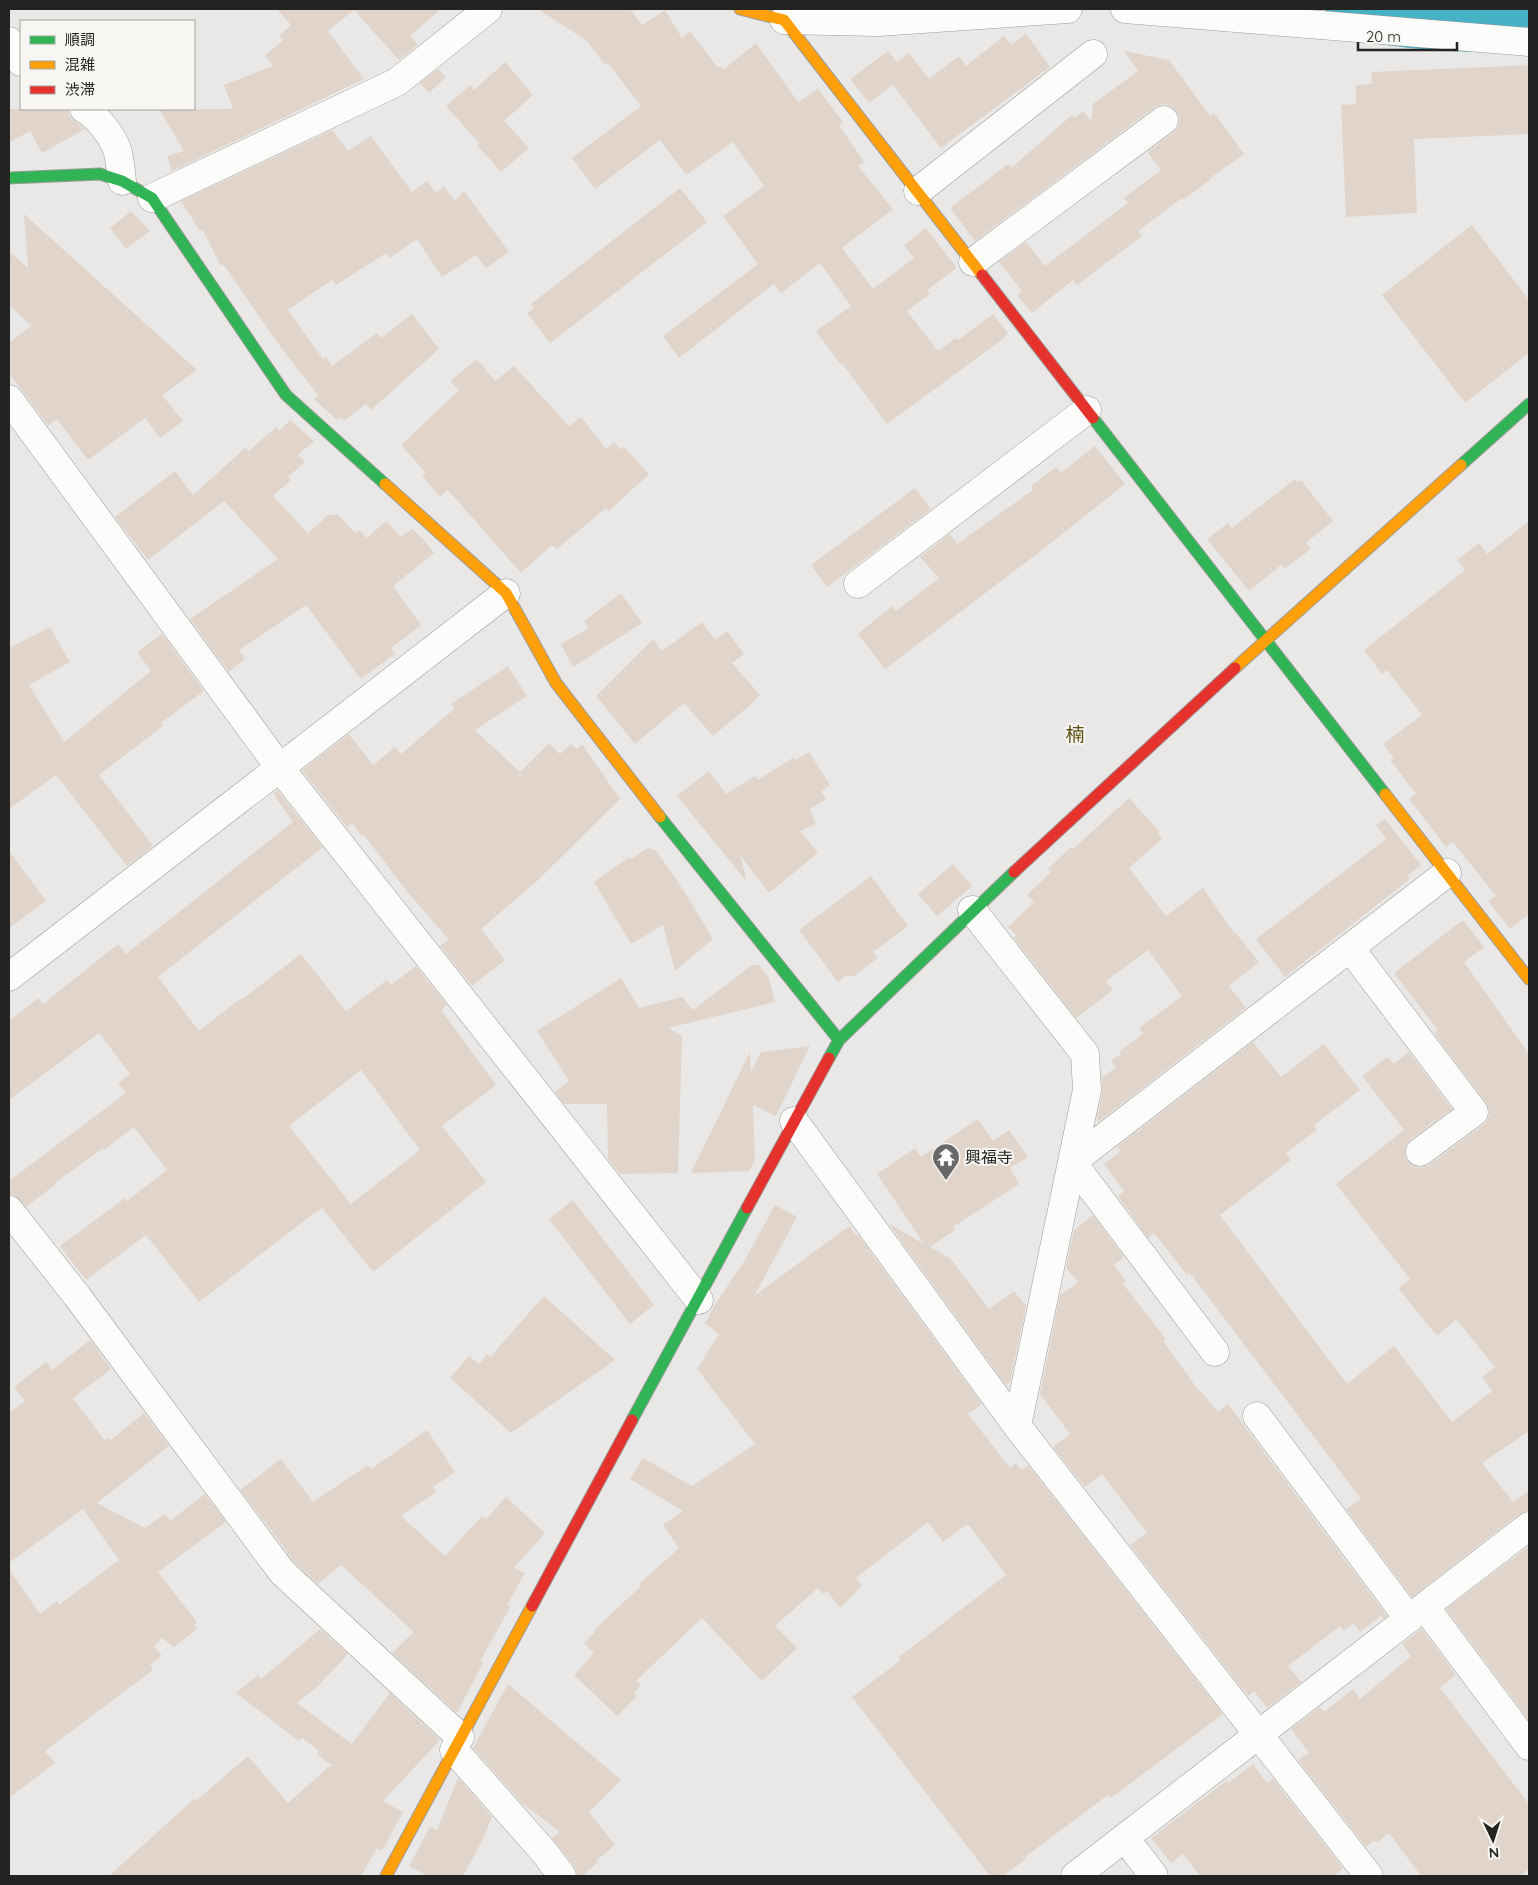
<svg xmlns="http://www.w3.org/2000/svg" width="1538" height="1885" font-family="Quicksand,'Noto Sans JP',sans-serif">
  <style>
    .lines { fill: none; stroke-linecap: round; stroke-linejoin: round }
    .river { stroke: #47b1c5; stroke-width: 60 }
    .building { fill: #e1d5cb; fill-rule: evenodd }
    .street-casing { stroke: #9d9c9b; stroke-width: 29 }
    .fast-casing { stroke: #9d9c9b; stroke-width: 13 }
    .slow-casing { stroke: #9d9c9b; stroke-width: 13 }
    .jam-casing { stroke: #9d9c9b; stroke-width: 13 }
    .street { stroke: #fcfcfb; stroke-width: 28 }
    .fast { stroke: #30b455; stroke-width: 11 }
    .slow { stroke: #ff9f0a; stroke-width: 11 }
    .jam { stroke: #e5322d; stroke-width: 11 }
    .labels { text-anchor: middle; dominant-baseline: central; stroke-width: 4; stroke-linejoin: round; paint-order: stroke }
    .poi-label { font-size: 16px; fill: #232321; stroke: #f7f6f2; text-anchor: start }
    .quarter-label { font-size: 19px; fill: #5b4e10; stroke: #f7f6f2 }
  </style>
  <rect width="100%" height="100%" fill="#e9e8e6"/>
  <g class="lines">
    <path class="river" d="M1355,9C1412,22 1471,22 1529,23"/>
  </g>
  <path class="building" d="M277,9H441L410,36L418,45L399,60L354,10L328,31L364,79L172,171L167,156L184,151L159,109H233L224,85L273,66L265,56L283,40L279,36L291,25Z
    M538,9H630L642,25L665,10L682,38L690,31L718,68L720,66L723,70L756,43L798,102L818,89L843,122L839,125L864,162L858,166L893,209L842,248L873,289L914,258L904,245L926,228L957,268L927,290L930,294L907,311L938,351L956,338L958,340L993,314L1008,333L1003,339L887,424L842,363L840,364L816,331L851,306L820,263L781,293L774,284L679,358L663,336L758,264L723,216L764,186L733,142L686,175L660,140L595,189L572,158L641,106L608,63L605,65L587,41Z
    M1026,34L1050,67L941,148L893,85L869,103L850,79L888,51L897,62L909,53L929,79L959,56L966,66L1004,36L1011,45Z
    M1124,51L1169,60L1210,116L1214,113L1244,154L1209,179L1210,180L1183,200L1182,198L1138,231L1142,236L1077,285L1073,280L1032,313L1017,295L1022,291L999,262L1026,242L1045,266L1128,203L1124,198L1161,170L1147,152L1173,133L1178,127L1180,119L1176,110L1170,106L1163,104L1155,107L975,241L950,208L1008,164L1011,168L1072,115L1075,118L1083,111L1091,121L1093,104L1138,71Z
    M505,62L533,95L504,121L529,148L501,172L477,145L479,143L446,106L470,85L474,90Z
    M1529,65V134L1414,139L1417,213L1346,217L1341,105L1356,104V85L1372,84L1371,72Z
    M438,69L446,77L429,93L420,83Z
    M9,109H68L70,117L85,129L42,153L30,131L9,143Z
    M332,130L348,151L371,136L412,192L427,181L436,193L444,186L455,201L464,191L509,252L486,268L476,255L442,277L417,239L390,258L386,253L336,285L332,280L288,310L323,359L326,357L332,366L377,333L381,338L412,314L439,349L371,410L366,404L344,421L341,417L337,420L314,399L318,395L279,345L223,264L221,266L202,229L200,231L181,201Z
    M680,188L707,222L550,343L527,313L534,308L531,304Z
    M131,211L150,231L126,249L110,228Z
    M24,214L197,370L162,395L183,421L160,438L145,418L88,460L57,419L48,425L9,373V343L31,326L9,305V251L28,268Z
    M1472,225L1529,300V353L1465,403L1382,295Z
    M477,359L495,381L514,366L569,426L581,417L606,449L614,442L621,450L624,447L649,474L609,511L606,508L557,549L552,545L521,573L448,490L440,497L422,476L426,473L401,445L459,390L450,381Z
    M290,420L314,441L298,455L305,462L288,477L291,480L273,496L308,533L328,515H338L355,533L359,530L367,538L386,521L401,537L412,529L424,540L434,553L393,586L421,625L391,648L395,654L361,679L306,605L239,650L245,659L229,672L190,619L278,559L224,501L148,560L115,517L175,471L193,495L245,448L249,451L276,427L279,431Z
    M1095,446L1125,484L1033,557L885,669L858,634L892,606L896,611L939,578L920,557L950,534L957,544L1033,490L1031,486L1056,467L1061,473Z
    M1295,479L1298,482L1301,480L1333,521L1306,543L1311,549L1284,569L1281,565L1249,591L1207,539L1228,523L1232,528Z
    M915,488L931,509L827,587L811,565Z
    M1529,521V914L1510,929L1488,901L1496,896L1453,842L1446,847L1409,799L1416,794L1390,760L1394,758L1383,744L1422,715L1387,670L1382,674L1364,650L1465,570L1457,560L1479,543L1487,554Z
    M621,593L642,623L573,667L561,644L589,628L584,621Z
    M702,622L715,640L727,631L744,654L732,663L760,695L749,706L713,736L684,703L635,744L596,696L653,639L662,651Z
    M50,627L70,662L29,685L64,742L151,671L137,652L162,634L204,691L161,723L163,726L99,775L153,846L127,866L56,775L9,809V648Z
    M508,666L527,696L475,730L520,772L549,743L560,754L571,744L576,749L582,744L620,799L535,883L481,929L505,960L472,986L440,946L449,940L406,890L364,835L362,837L352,823L347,827L302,770L349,734L373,765L395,747L401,754L454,709L451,704Z
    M809,752L830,785L821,792L826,799L810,809L816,824L800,831L818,853L769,893L740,855L747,882L677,796L709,771L726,794L755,776L758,780L794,757L796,760Z
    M277,790L323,847L158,977L199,1031L240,999L241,1000L301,954L346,1011L387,980L391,985L416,966L447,1005L441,1010L496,1085L442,1126L486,1182L373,1272L322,1208L318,1212L317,1211L199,1302L146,1235L86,1280L60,1246L125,1198L127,1201L167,1170L134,1127L104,1150L103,1148L55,1183L56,1184L26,1207L15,1196L10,1195L9,1181L126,1093L118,1083L130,1074L99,1033L9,1100V1021L38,998L43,1004L118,944L126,954L293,822L273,793ZM361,1070L420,1150L351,1204L289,1126Z
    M1129,798L1160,832L1158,834L1162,839L1129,868L1166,916L1203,888L1234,933L1235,932L1259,962L1229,986L1246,1008L1098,1122L1097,1120L1102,1093V1078L1116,1067L1111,1061L1121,1054L1120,1051L1143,1034L1139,1028L1182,996L1148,950L1106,981L1113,990L1076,1018L1014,938L1016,935L1008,927L1034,902L1027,895L1051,872L1048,869L1071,847L1073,849Z
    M1385,819L1421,865L1407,876L1410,879L1285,977L1256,939L1386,839L1376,825Z
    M649,847L652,850L655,849L684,891L713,939L675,971L663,925L631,944L594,882L629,857L631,859Z
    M9,851L46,901L9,928Z
    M953,864L972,886L937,916L918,894Z
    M871,876L908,926L873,952L878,958L854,976H845L838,982L799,930Z
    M1463,920L1484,947L1464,962L1529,1054V1431L1482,1463L1513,1502L1529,1491V1511L1519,1514L1412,1597L1346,1509L1361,1499L1190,1273L1187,1275L1154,1233L1148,1238L1118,1196L1124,1191L1104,1164L1121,1151L1117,1147L1253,1042L1281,1077L1324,1044L1360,1090L1314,1125L1317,1130L1286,1153L1291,1160L1220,1215L1347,1384L1394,1346L1452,1422L1492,1391L1482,1377L1495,1367L1456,1319L1437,1336L1398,1288L1410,1279L1336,1184L1404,1130L1362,1076L1388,1057L1394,1064L1409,1052L1452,1109L1411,1139L1406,1145L1405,1154L1407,1161L1413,1166L1421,1168L1429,1165L1483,1125L1488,1119L1490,1111L1486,1103L1434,1033L1438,1030L1394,973Z
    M752,965H759L769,978L775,1002L668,1028L682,1036L678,1173L620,1174L608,1159L607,1104H564L555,1092L569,1081L537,1031L621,978L639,1008L682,997L693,1010Z
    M810,1046L776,1116L753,1105L755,1160L749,1171L691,1173L750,1052L751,1071L761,1052Z
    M978,1119L993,1141L1009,1130L1028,1157L1010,1168L1019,1184L953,1227L955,1230L930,1247L950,1258L989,1309L1014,1291L1026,1306L1010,1382L1006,1385L888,1223L924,1244L877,1174L915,1148L921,1157Z
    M573,1200L654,1305L630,1324L549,1219Z
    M775,1205L797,1217L754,1296L849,1226L857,1236L858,1235L982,1404L968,1414L1010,1468L1016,1463L1021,1470L1028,1465L1223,1714L1111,1798L1108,1795L1025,1857L1026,1859L1003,1876H990L852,1697L901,1660L899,1657L1006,1575L969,1525L968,1526L966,1525L943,1542L928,1522L856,1578L862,1586L840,1608L827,1591L823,1594L818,1588L775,1626L797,1648L762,1681L702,1618L637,1680L641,1685L634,1693L637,1696L617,1716L574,1675L594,1653L584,1643L595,1632L594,1630L641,1586L639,1584L679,1548L663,1525L683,1511L630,1479L643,1458L692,1486L755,1444L697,1369L719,1334L705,1323L716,1303L745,1260Z
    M1093,1215L1124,1257L1114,1265L1126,1281L1123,1284L1166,1339L1163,1341L1199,1391L1200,1390L1218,1412L1228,1404L1387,1616L1383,1619L1381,1616L1360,1632L1354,1623L1344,1631L1340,1626L1288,1666L1301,1682L1267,1708L1254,1691L1248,1696L1130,1545L1147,1533L1102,1474L1085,1487L1053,1447L1070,1434L1040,1394L1060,1295L1078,1282L1066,1268L1074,1230Z
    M544,1296L615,1360L511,1433L450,1378L469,1356L479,1364L487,1354L490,1357Z
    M90,1340L111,1369L73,1398L105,1441L109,1438L111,1440L144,1413L169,1446L97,1503L145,1528L165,1514L170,1521L205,1494L226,1522L158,1572L197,1622L194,1625L197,1629L174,1647L162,1638L154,1646L162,1656L150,1665L153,1670L45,1751L55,1763L9,1798V1569L40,1614L57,1601L59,1605L119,1560L83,1509L9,1563V1413L25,1401L14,1387L46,1362L52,1370Z
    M427,1430L455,1472L433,1487L436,1492L401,1516L445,1556L482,1516L486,1519L506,1497L545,1533L514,1568L525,1573L507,1605L511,1606L480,1661L483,1663L457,1713L392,1653L414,1632L341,1565L318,1584L294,1562L286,1551H287L240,1490L281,1459L313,1502L368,1465L371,1469Z
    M1529,1546V1720L1446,1609Z
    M320,1629L348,1654L319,1685L297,1703L352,1744L390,1693L440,1740L383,1801L403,1812L382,1851L377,1848L361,1876H109L194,1799L196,1801L248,1756L288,1803L331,1765L317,1754L319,1751L302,1738L299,1741L236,1693L258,1675L261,1679Z
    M1422,1629L1456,1675L1440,1688L1529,1804V1869L1520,1876H1421L1389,1833L1377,1843L1374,1840L1366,1847L1298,1760L1309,1753L1291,1729L1320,1707L1324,1712L1353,1689L1360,1699L1411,1656L1402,1644Z
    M508,1684L621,1780L589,1812L615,1845L597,1860L598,1862L582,1876H577L575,1867L552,1838L560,1832L522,1803L473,1748Z
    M1253,1764L1267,1783L1273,1779L1343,1868L1334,1876H1200L1183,1854L1171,1863L1151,1838L1226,1781L1228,1783Z
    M458,1778L492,1817L482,1841L463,1876H428L409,1866L430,1827L437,1830Z"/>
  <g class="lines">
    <g class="street-casing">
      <path id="street" d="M1125,9L1529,42
        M784,20L878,22L1068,9
        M9,41L21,62
        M84,109C97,116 114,137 118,153C120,162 121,172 122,181
        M918,191L1093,54
        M152,198L397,82L488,9
        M973,262L1164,120
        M9,399L280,768L699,1300
        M858,584L1087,410
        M972,910L1085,1054L1087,1090L1017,1426
        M1350,948L1474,1112L1420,1152
        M9,977L506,593
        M794,1121L1017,1426L1369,1876
        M9,1210L77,1296L282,1572L460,1737
        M1215,1352L1072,1162L1447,873
        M1257,1416L1409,1619
        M1425,1607L1529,1746
        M454,1750L545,1853L562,1876
        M1125,1838L1154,1876
        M1075,1876L1529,1526"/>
    </g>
    <g class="fast-casing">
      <path id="fast" d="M9,178L100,174L122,181L152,198L286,395L385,484
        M1093,418L1385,794
        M1461,465L1529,404
        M660,817L839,1040
        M829,1058L839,1040L1014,872
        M632,1420L747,1208"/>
    </g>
    <g class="slow-casing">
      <path id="slow" d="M740,9L784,20L982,275
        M385,484L506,593L556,683L660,817
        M1235,668L1461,465
        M1385,794L1529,979
        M386,1876L532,1606"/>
    </g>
    <g class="jam-casing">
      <path id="jam" d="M982,275L1093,418
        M1014,872L1235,668
        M747,1208L829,1058
        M532,1606L632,1420"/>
    </g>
    <use href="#street" class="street"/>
    <use href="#fast" class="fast"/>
    <use href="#slow" class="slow"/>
    <use href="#jam" class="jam"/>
  </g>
  <defs>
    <g id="temple-pin" transform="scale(1.4375)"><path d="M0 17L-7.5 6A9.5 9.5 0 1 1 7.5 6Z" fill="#686866" stroke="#f7f6f2"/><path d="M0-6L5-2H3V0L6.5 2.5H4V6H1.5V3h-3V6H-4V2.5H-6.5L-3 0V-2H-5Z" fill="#fff"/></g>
  </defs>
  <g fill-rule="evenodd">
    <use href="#temple-pin" x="946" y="1157"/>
  </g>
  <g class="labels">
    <g class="poi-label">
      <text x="965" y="1157">興福寺</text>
    </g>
    <g class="quarter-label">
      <text x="1075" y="734">楠</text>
    </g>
  </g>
  <rect width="1538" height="1885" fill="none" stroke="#232321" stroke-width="20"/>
  <rect x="20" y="20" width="175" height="90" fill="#f7f6f2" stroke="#a2a29e"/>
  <rect x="30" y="36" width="25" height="8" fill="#30b455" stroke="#a2a29e"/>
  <text x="65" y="45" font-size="15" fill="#232321">順調</text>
  <rect x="30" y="61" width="25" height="8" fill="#ff9f0a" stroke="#a2a29e"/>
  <text x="65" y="70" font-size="15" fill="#232321">混雑</text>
  <rect x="30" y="86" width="25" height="8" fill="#e5322d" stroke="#a2a29e"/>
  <text x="65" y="95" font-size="15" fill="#232321">渋滞</text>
  <g transform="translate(1493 1840) rotate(176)" stroke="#f7f6f2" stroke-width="4" paint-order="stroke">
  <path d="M0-4L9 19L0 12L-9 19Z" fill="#232321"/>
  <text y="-8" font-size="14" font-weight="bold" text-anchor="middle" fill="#232321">N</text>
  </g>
  <path d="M1358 42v8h99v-8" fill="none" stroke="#232321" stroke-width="2.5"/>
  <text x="1366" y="42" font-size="15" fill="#232321" stroke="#f7f6f2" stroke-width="4" paint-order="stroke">20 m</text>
</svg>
